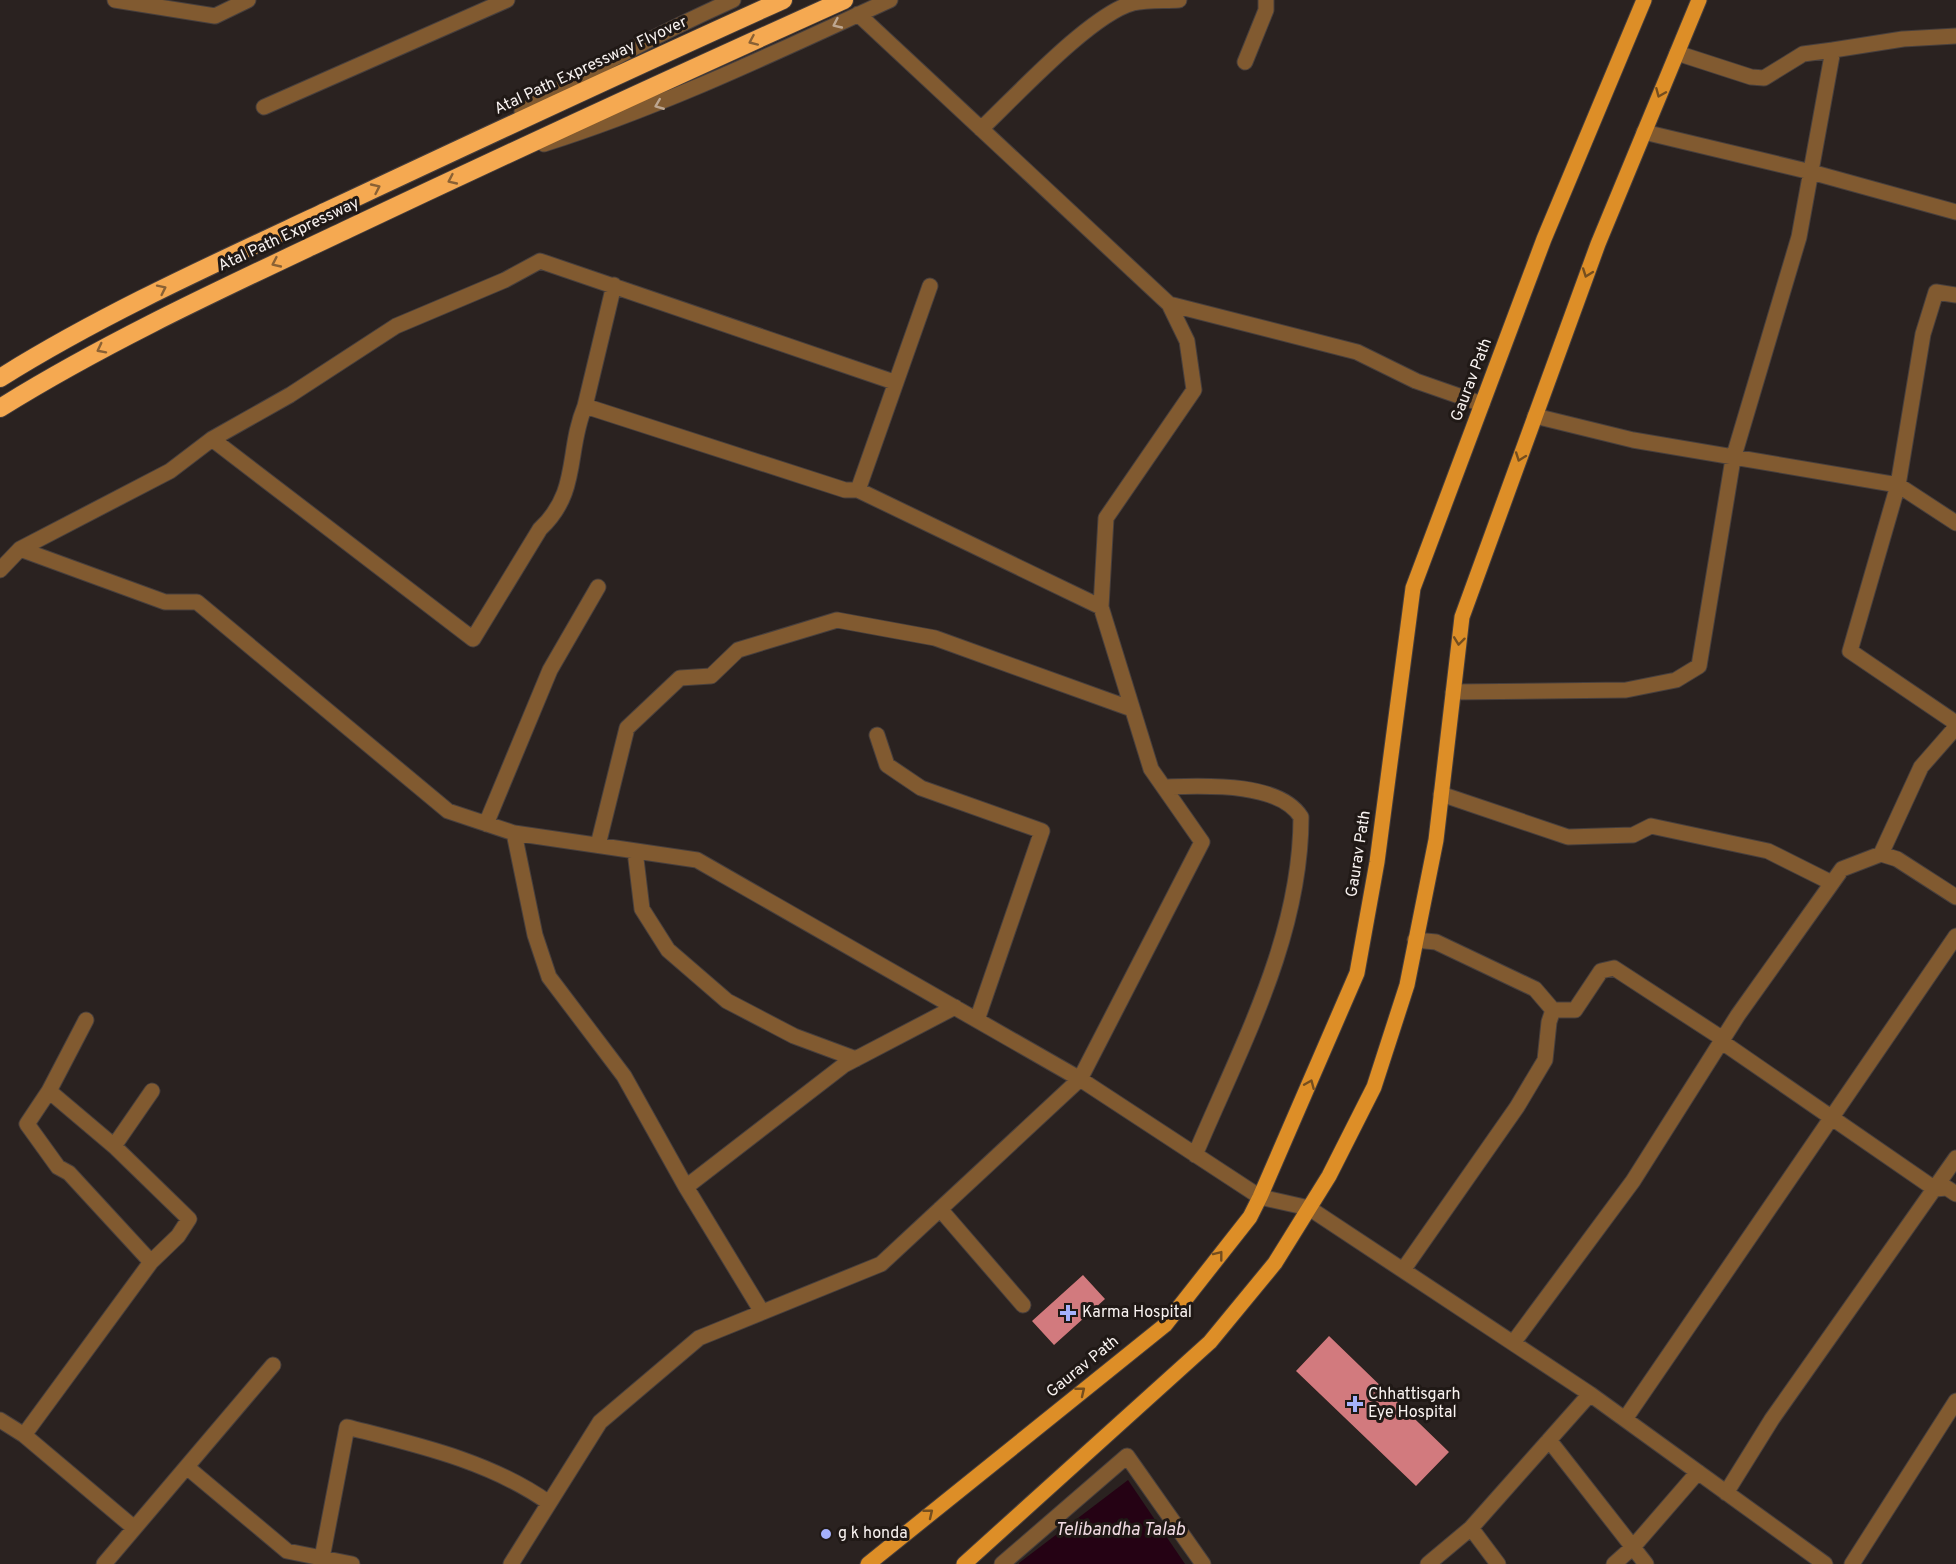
<svg xmlns="http://www.w3.org/2000/svg" width="1956" height="1564" font-family="Overpass,sans-serif">
  <style>
    .water { fill: #250214 }
    .building { fill: #d27a7e }
    .lines { fill: none; stroke-linecap: round; stroke-linejoin: round }
    .minor-casing { stroke: #473f3d; stroke-width: 17 }
    .major-casing { stroke: #473f3d; stroke-width: 17 }
    .highway-casing { stroke: #473f3d; stroke-width: 20 }
    .minor { stroke: #815a30; stroke-width: 15 }
    .major { stroke: #dd8e27; stroke-width: 15 }
    .highway { stroke: #f5a951; stroke-width: 18 }
    .oneway { stroke: #bda690 }
    .oneway2 { stroke: #8a6134 }
    .oneway3 { stroke: #754e1e }
    .poi-dot { fill: #a5b1fc; stroke: #201916; stroke-width: 2 }
    .labels { text-anchor: middle; dominant-baseline: central; stroke-width: 6; stroke-linejoin: round; paint-order: stroke }
    .street-label { font-size: 16px; fill: #f9f3f1; stroke: #201916 }
    .poi-label { font-size: 16px; fill: #f9f3f1; stroke: #201916; text-anchor: start }
    .water-label { font-size: 18px; font-style: italic; fill: #f2dbe4; stroke: #201916 }
  </style>
  <rect width="100%" height="100%" fill="#2a2220"/>
  <path class="water" d="M1128,1480L1185,1564H1019V1563Z"/>
  <path class="building" d="M1083,1275L1105,1299L1054,1345L1032,1321Z
    M1329,1336L1449,1452L1416,1486L1296,1371Z"/>
  <g class="lines">
    <g class="minor-casing">
      <path id="minor" d="M115,0L215,16L248,0
        M1677,53L1751,77L1764,78L1803,54L1833,50
        M1245,62L1266,10V0
        M264,107L507,0
        M522,112C590,69 660,33 733,0
        M981,129C1015,97 1091,14 1133,3C1147,0 1164,1 1179,0
        M1644,132L1811,172L1956,212
        M544,144C664,106 776,52 890,0
        M1956,295L1936,292L1923,334L1898,485L1850,651L1956,723
        M1169,304L1357,352L1416,381L1482,404
        M585,406L845,490H858L1101,607
        M1535,416L1633,440L1898,485L1956,523
        M212,439L473,639L540,529C580,492 566,451 585,406L614,285
        M858,490L930,286
        M20,549L165,602H197L448,811L514,833L697,860L1080,1079L1260,1197L1309,1208L1590,1394L1825,1564
        M0,570L20,549L170,471L212,439L290,395L396,326L505,280L540,261L894,382
        M1453,692L1626,690L1676,680L1699,666L1733,459L1799,237L1833,50L1903,39L1956,36
        M877,735L887,765L921,788L1042,831L977,1020
        M1164,787C1201,786 1278,781 1301,817C1301,937 1241,1046 1195,1155
        M1441,794L1568,837L1633,835L1651,826L1768,851L1832,883
        M486,824L550,670L598,587
        M514,833L535,935L549,977L624,1076L686,1187L762,1312
        M598,845L627,728L680,678L711,676L738,650L837,620L935,638L1132,709
        M635,851L642,909L668,950L727,1001L794,1036L856,1059
        M1881,854L1921,767L1956,727
        M1415,940L1436,942L1535,989L1553,1010
        M86,1020L49,1091L27,1124L58,1167L69,1173L151,1262
        M114,1146L152,1091
        M686,1187L844,1065L955,1007
        M940,1209L1023,1305
        M1403,1270L1517,1107L1545,1060L1549,1022L1553,1010H1575L1601,971L1614,968L1723,1039L1725,1044L1935,1189L1947,1188L1956,1194
        M1513,1343L1633,1181L1738,1015L1842,869L1881,854L1897,859L1956,897
        M1625,1419L1956,936
        M0,1420L24,1435L133,1527
        M24,1435L151,1262L178,1236L189,1219L114,1146L49,1091
        M1549,1440L1646,1564
        M188,1468L287,1551L352,1564
        M1726,1493L1772,1419L1956,1158
        M1471,1528L1498,1564
        M322,1558L347,1427C417,1445 490,1461 549,1503
        M104,1564L273,1365
        M511,1564L600,1422L699,1338L881,1264L1080,1079L1202,842L1151,769L1101,607L1106,518L1194,390L1187,341L1169,304L858,14
        M1002,1564L1127,1456L1203,1564
        M1428,1564L1471,1528L1590,1394
        M1614,1564L1633,1547L1698,1472
        M1852,1564L1956,1401"/>
    </g>
    <g class="major-casing">
      <path id="major" d="M868,1564L1165,1325L1250,1217L1260,1197L1357,973L1377,862L1413,588L1544,239L1644,0
        M964,1564L1210,1342L1275,1263L1329,1176L1374,1087L1407,985L1436,840L1462,617L1598,244L1699,0"/>
    </g>
    <g class="highway-casing">
      <path id="highway" d="M0,378C104,313 216,263 327,211C478,140 630,69 783,0
        M0,408C111,339 230,285 348,229C513,151 678,75 844,0"/>
    </g>
    <use href="#minor" class="minor"/>
    <use href="#major" class="major"/>
    <use href="#highway" class="highway"/>
  </g>
  <defs><path id="oneway-chevron" d="M-2-3.5L2.5 0L-2 3.5" fill="none" stroke-width="1.6" stroke-linecap="round" stroke-linejoin="round" transform="scale(1.5)"/></defs>
  <g class="oneway">
    <use href="#oneway-chevron" transform="translate(837 24) rotate(155)"/>
    <use href="#oneway-chevron" transform="translate(659 105) rotate(158)"/>
  </g>
  <g class="oneway2">
    <use href="#oneway-chevron" transform="translate(753 41) rotate(156)"/>
    <use href="#oneway-chevron" transform="translate(452 180) rotate(155)"/>
    <use href="#oneway-chevron" transform="translate(376 188) rotate(-25)"/>
    <use href="#oneway-chevron" transform="translate(276 263) rotate(155)"/>
    <use href="#oneway-chevron" transform="translate(162 289) rotate(-26)"/>
    <use href="#oneway-chevron" transform="translate(101 349) rotate(153)"/>
  </g>
  <g class="oneway3">
    <use href="#oneway-chevron" transform="translate(1660 93) rotate(113)"/>
    <use href="#oneway-chevron" transform="translate(1587 273) rotate(110)"/>
    <use href="#oneway-chevron" transform="translate(1520 457) rotate(110)"/>
    <use href="#oneway-chevron" transform="translate(1459 641) rotate(97)"/>
    <use href="#oneway-chevron" transform="translate(1310 1084) rotate(-67)"/>
    <use href="#oneway-chevron" transform="translate(1219 1255) rotate(-52)"/>
    <use href="#oneway-chevron" transform="translate(1081 1391) rotate(-39)"/>
    <use href="#oneway-chevron" transform="translate(929 1513) rotate(-39)"/>
  </g>
  <g class="poi-dot">
    <path d="M1065 1304h6v6h6v6h-6v6h-6v-6h-6v-6h6z"/>
    <path d="M1352 1395h6v6h6v6h-6v6h-6v-6h-6v-6h6z"/>
    <circle cx="826" cy="1534" r="6"/>
  </g>
  <g class="labels">
    <g class="street-label">
      <text transform="translate(591 66) rotate(-25)">Atal Path Expressway Flyover</text>
      <text transform="translate(289 235) rotate(-25)">Atal Path Expressway</text>
      <text transform="translate(1472 380) rotate(-69)">Gaurav Path</text>
      <text transform="translate(1359 854) rotate(-81)">Gaurav Path</text>
      <text transform="translate(1083 1367) rotate(-39)">Gaurav Path</text>
    </g>
    <g class="poi-label">
      <text x="1082" y="1313">Karma Hospital</text>
      <text x="1368" y="1395">Chhattisgarh<tspan x="1368" dy="18">Eye Hospital</tspan></text>
      <text x="838" y="1534">g k honda</text>
    </g>
    <g class="water-label">
      <text x="1120" y="1530">Telibandha Talab</text>
    </g>
  </g>
</svg>
